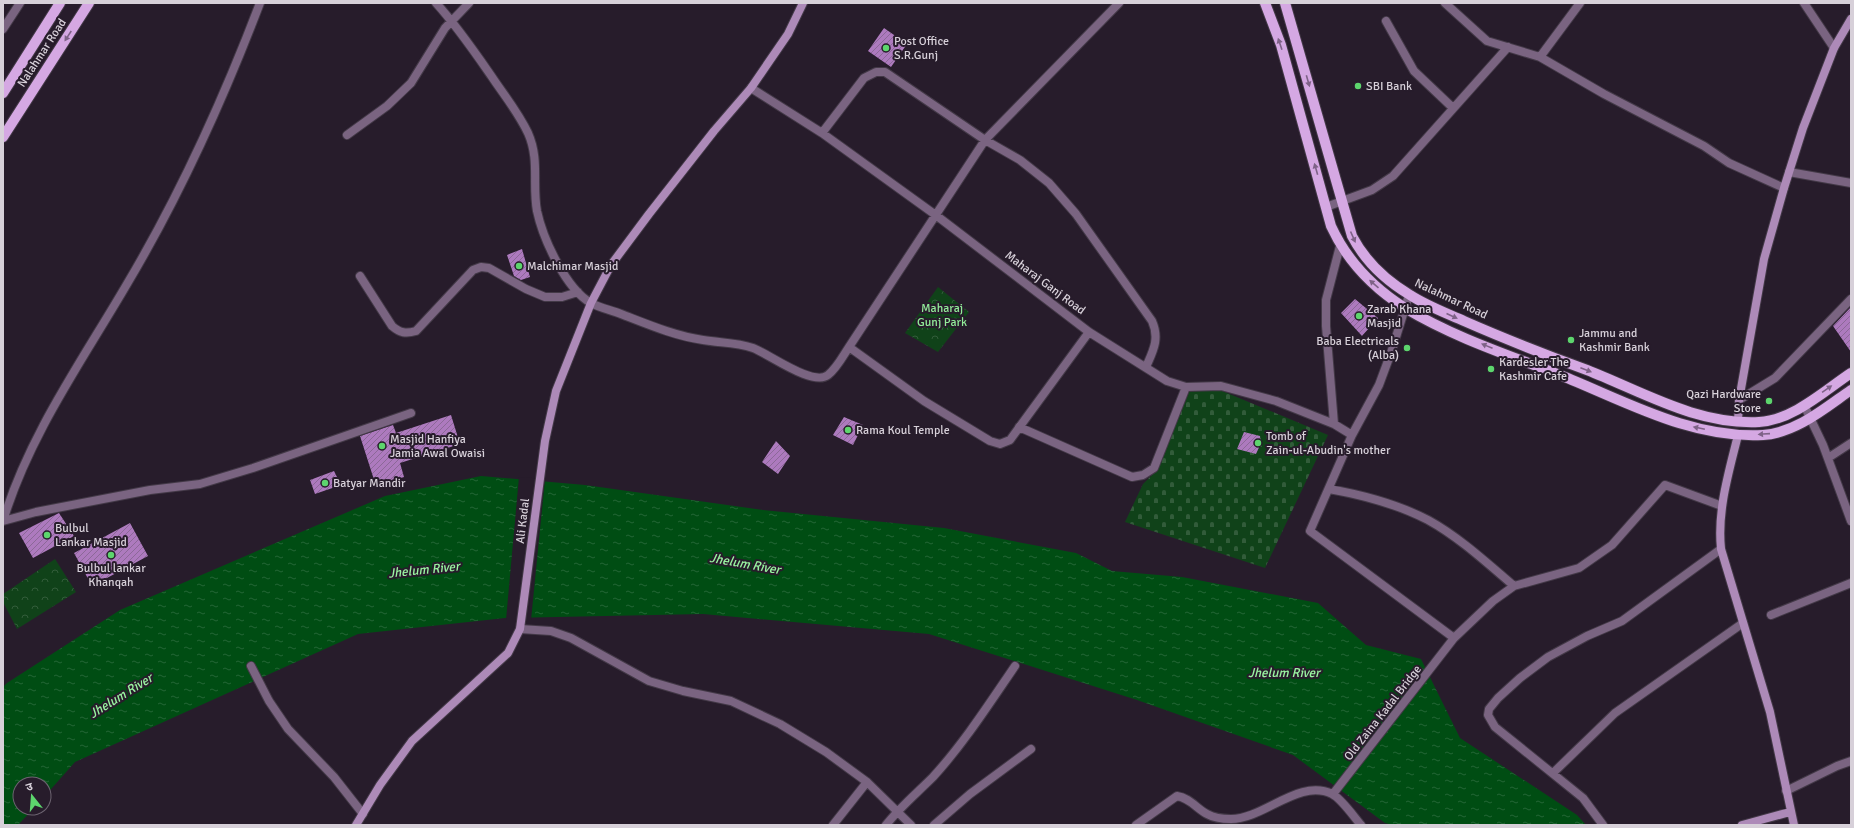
<svg xmlns="http://www.w3.org/2000/svg" width="1854" height="828" font-family="Signika,'Noto Sans Devanagari',sans-serif">
  <style>
    .cemetery { fill: url(#cemetery-stones) }
    .park { fill: url(#park-crowns) }
    .water { fill: url(#water-ripples) }
    .pier { fill: #271c2b }
    .building { fill: url(#building-hatch) }
    .lines { fill: none; stroke-linecap: round; stroke-linejoin: round }
    .street-casing { stroke: #433947; stroke-width: 10 }
    .secondary-casing { stroke: #433947; stroke-width: 10 }
    .primary-casing { stroke: #433947; stroke-width: 12 }
    .street { stroke: #7a6481; stroke-width: 8 }
    .secondary { stroke: #ad8ab8; stroke-width: 8 }
    .primary { stroke: #d5a8e3; stroke-width: 10 }
    .oneway { fill: #7e6287 }
    .poi-dot { fill: #5dd56d; stroke: #271c2b; stroke-width: 1.5 }
    .labels { text-anchor: middle; dominant-baseline: central; stroke-width: 4; stroke-linejoin: round; paint-order: stroke }
    .poi-label { font-size: 12px; fill: #d7d0d9; stroke: #271c2b; text-anchor: start }
    .street-label { font-size: 12px; fill: #d7d0d9; stroke: #271c2b }
    .park-label { font-size: 12px; fill: #92ec99; stroke: #271c2b }
    .water-label { font-size: 13px; font-style: italic; fill: #9af4a1; stroke: #271c2b }
  </style>
  <defs>
    <pattern id="cemetery-stones" width="16" height="16" patternUnits="userSpaceOnUse"><rect width="16" height="16" fill="#104219"/><path d="M2 7V4a2 2 0 0 1 4 0v3zM10 15v-3a2 2 0 0 1 4 0v3z" fill="#325c3a"/></pattern>
    <pattern id="park-crowns" width="20" height="18" patternUnits="userSpaceOnUse"><rect width="20" height="18" fill="#104219"/><path d="M2 6a3 3 0 1 1 6 0M12 15a3 3 0 1 1 6 0" fill="none" stroke="#325c3a"/></pattern>
    <pattern id="water-ripples" width="26" height="14" patternUnits="userSpaceOnUse"><rect width="26" height="14" fill="#004d13"/><path d="M2 4q2-2 4 0t4 0M15 11q2-2 4 0t4 0" fill="none" stroke="#246635"/></pattern>
    <pattern id="building-hatch" width="6" height="6" patternUnits="userSpaceOnUse"><rect width="6" height="6" fill="#ad7abe"/><path d="M-1 1l2-2M0 6l6-6M5 7l2-2" fill="none" stroke="#8c6898"/></pattern>
  </defs>
  <rect width="100%" height="100%" fill="#271c2b"/>
  <path class="cemetery" d="M1190,390H1220L1328,435L1265,568L1125,522L1143,484L1157,470Z"/>
  <path class="park" d="M938,287L969,312L938,352L905,333Z
    M55,559L76,592L17,629L3,602V594Z"/>
  <path class="water" d="M481,476L585,485L763,510L944,528L1076,553L1112,571L1182,577L1318,603L1366,645L1421,659L1460,738L1577,815L1586,825H1393L1385,823L1293,755L1137,700L929,634L703,614L505,618L358,634L75,762L44,797V784H20V808H34L18,825H3V687L7,683L120,610L385,496Z"/>
  <path class="pier" d="M519,477L545,479L531,620H506Z"/>
  <path class="building" d="M884,28L907,44L891,67L868,51Z
    M522,249L530,277L521,280L514,276L507,255Z
    M1355,299L1378,318L1362,336L1341,313Z
    M1851,307V352L1833,326Z
    M451,415L460,444L400,463L404,477L376,486L360,436L393,425L396,433Z
    M844,417L863,425L853,445L833,435Z
    M1244,432L1260,436L1261,443L1256,454L1237,449Z
    M776,441L790,456L778,474L762,462Z
    M334,471L341,485L315,494L310,480Z
    M59,513L74,536L33,558L19,533Z
    M130,523L148,556L92,586L74,553Z"/>
  <g class="lines">
    <g class="street-casing">
      <path id="street" d="M436,3C457,26 474,51 492,77C504,95 518,112 528,133C540,160 532,184 537,211C543,239 566,289 591,303C600,308 611,310 621,314C647,324 675,336 703,340C720,343 736,342 753,348C769,354 813,387 828,375C837,368 843,356 849,347
        M1445,3L1487,41L1540,57L1604,94L1704,146L1729,163L1784,188
        M1804,3L1834,48
        M1386,21L1414,71L1453,108
        M3,29L20,3
        M1540,57L1580,3
        M751,88L822,133L937,216L1089,332L1167,381L1186,387L1221,386L1276,401L1334,424L1352,435
        M822,133L864,78L876,72H885L985,140L1020,160L1049,183L1076,214L1152,321C1160,339 1153,351 1146,367
        M347,135L387,106L411,83L445,28L469,3
        M1789,172L1851,183
        M1326,207L1372,190L1393,176L1508,47
        M360,276L392,326C400,333 406,334 416,331L473,270L481,267L489,268L526,289L545,297H562L578,292
        M1409,295L1392,350L1379,385L1352,435L1310,531L1454,638
        M1089,332L1010,440L1000,444L990,441L924,401L849,347L985,140L1119,3
        M1739,400L1775,378L1851,299
        M1804,405L1823,445L1851,521
        M1334,424L1326,326V300L1340,246
        M1019,427L1132,477L1143,475L1154,468L1186,387
        M1828,458L1851,443
        M1329,489C1363,495 1397,504 1428,520C1459,537 1487,563 1514,586
        M3,521C29,435 82,361 127,284C180,195 223,100 260,3
        M3,521L36,512L150,490L200,484L253,468L411,413
        M1771,615L1851,583
        M520,629L551,631L571,638L649,681L683,691L731,701L780,724L826,752L867,782L911,825
        M251,666L269,701L288,729L334,777L363,814
        M1553,773L1615,713L1743,623
        M1786,791L1837,766L1851,761
        M1333,794L1454,638L1493,601L1514,586L1579,568L1612,545L1665,485L1722,506
        M833,825L867,782
        M886,825C900,807 917,793 933,777C964,743 989,704 1015,666
        M934,825L970,794L1031,749
        M1136,825L1177,796C1190,798 1196,808 1207,814C1214,818 1224,819 1231,819C1264,819 1299,778 1332,794C1341,798 1354,817 1361,825
        M1603,825L1583,798L1495,727L1488,715L1489,709L1498,698L1520,678L1548,657L1587,636L1622,621L1721,549"/>
    </g>
    <g class="secondary-casing">
      <path id="secondary" d="M1738,422L1739,400L1764,259L1784,188L1803,128L1834,48L1851,19
        M1738,435C1729,472 1717,510 1721,549L1770,712L1794,825
        M356,825L380,785L412,741L508,653L520,629L545,441L556,391L591,303L611,265L649,214L714,131L751,88L788,34L803,3
        M1742,825L1790,812"/>
    </g>
    <g class="primary-casing">
      <path id="primary" d="M1265,3L1281,45L1331,226C1347,261 1372,287 1405,308C1453,337 1508,355 1560,375C1625,401 1691,439 1763,435C1796,433 1825,408 1851,390
        M1285,3L1352,236C1365,261 1385,280 1410,295C1427,306 1446,313 1464,321C1505,339 1546,355 1587,370C1643,392 1697,425 1759,422C1793,420 1824,391 1851,373
        M3,93L60,3
        M3,137L89,3"/>
    </g>
    <use href="#street" class="street"/>
    <use href="#secondary" class="secondary"/>
    <use href="#primary" class="primary"/>
  </g>
  <defs><path id="oneway-solid" d="M-6-.8H1V-3.2L6.5 0L1 3.2V.8H-6Z"/></defs>
  <g class="oneway">
    <use href="#oneway-solid" transform="translate(68 36) rotate(123)"/>
    <use href="#oneway-solid" transform="translate(1280 44) rotate(-109)"/>
    <use href="#oneway-solid" transform="translate(1308 81) rotate(74)"/>
    <use href="#oneway-solid" transform="translate(1316 169) rotate(-106)"/>
    <use href="#oneway-solid" transform="translate(1353 237) rotate(66)"/>
    <use href="#oneway-solid" transform="translate(1374 284) rotate(-139)"/>
    <use href="#oneway-solid" transform="translate(1452 316) rotate(24)"/>
    <use href="#oneway-solid" transform="translate(1487 346) rotate(-158)"/>
    <use href="#oneway-solid" transform="translate(1586 370) rotate(21)"/>
    <use href="#oneway-solid" transform="translate(1827 389) rotate(-35)"/>
    <use href="#oneway-solid" transform="translate(1699 428) rotate(-168)"/>
    <use href="#oneway-solid" transform="translate(1764 434) rotate(176)"/>
  </g>
  <g class="poi-dot">
    <circle cx="886" cy="48" r="4"/>
    <circle cx="1358" cy="86" r="4"/>
    <circle cx="519" cy="266" r="4"/>
    <circle cx="1359" cy="316" r="4"/>
    <circle cx="1571" cy="340" r="4"/>
    <circle cx="1407" cy="348" r="4"/>
    <circle cx="1491" cy="369" r="4"/>
    <circle cx="1769" cy="401" r="4"/>
    <circle cx="848" cy="430" r="4"/>
    <circle cx="1258" cy="443" r="4"/>
    <circle cx="382" cy="446" r="4"/>
    <circle cx="325" cy="483" r="4"/>
    <circle cx="47" cy="535" r="4"/>
    <circle cx="111" cy="555" r="4"/>
  </g>
  <g class="labels">
    <g class="poi-label">
      <text x="894" y="41">Post Office<tspan x="894" dy="14">S.R.Gunj</tspan></text>
      <text x="1366" y="86">SBI Bank</text>
      <text x="527" y="266">Malchimar Masjid</text>
      <text x="1367" y="309">Zarab Khana<tspan x="1367" dy="14">Masjid</tspan></text>
      <text x="1579" y="333">Jammu and<tspan x="1579" dy="14">Kashmir Bank</tspan></text>
      <text x="1399" y="341" text-anchor="end">Baba Electricals<tspan x="1399" dy="14">(Alba)</tspan></text>
      <text x="1499" y="362">Kardesler The<tspan x="1499" dy="14">Kashmir Cafe</tspan></text>
      <text x="1761" y="394" text-anchor="end">Qazi Hardware<tspan x="1761" dy="14">Store</tspan></text>
      <text x="856" y="430">Rama Koul Temple</text>
      <text x="1266" y="436">Tomb of<tspan x="1266" dy="14">Zain-ul-Abudin's mother</tspan></text>
      <text x="390" y="439">Masjid Hanfiya<tspan x="390" dy="14">Jamia Awal Owaisi</tspan></text>
      <text x="333" y="483">Batyar Mandir</text>
      <text x="55" y="528">Bulbul<tspan x="55" dy="14">Lankar Masjid</tspan></text>
      <text x="111" y="568" text-anchor="middle">Bulbul lankar<tspan x="111" dy="14">Khanqah</tspan></text>
    </g>
    <g class="street-label">
      <text transform="translate(42 53) rotate(-57)">Nalahmar Road</text>
      <text transform="translate(1045 283) rotate(37)">Maharaj Ganj Road</text>
      <text transform="translate(1451 299) rotate(25)">Nalahmar Road</text>
      <text transform="translate(523 521) rotate(-83)">Ali Kadal</text>
      <text transform="translate(1383 713) rotate(-52)">Old Zaina Kadal Bridge</text>
    </g>
    <g class="park-label">
      <text x="942" y="308">Maharaj<tspan x="942" dy="14">Gunj Park</tspan></text>
    </g>
    <g class="water-label">
      <text transform="translate(745 564) rotate(10)">Jhelum River</text>
      <text transform="translate(424 570) rotate(-6)">Jhelum River</text>
      <text x="1284" y="673">Jhelum River</text>
      <text transform="translate(121 696) rotate(-32)">Jhelum River</text>
    </g>
  </g>
  <rect width="1854" height="828" fill="none" stroke="#d7d0d9" stroke-width="8"/>
  <g transform="translate(32 796) rotate(343)"><circle r="19" fill="#271c2b" stroke="#6d6471"/>
  <path d="M0-3L7 15L0 10L-7 15Z" fill="#5dd56d"/>
  <text y="-6" font-size="11" font-weight="bold" text-anchor="middle" fill="#d7d0d9">उ</text>
  </g>
</svg>
